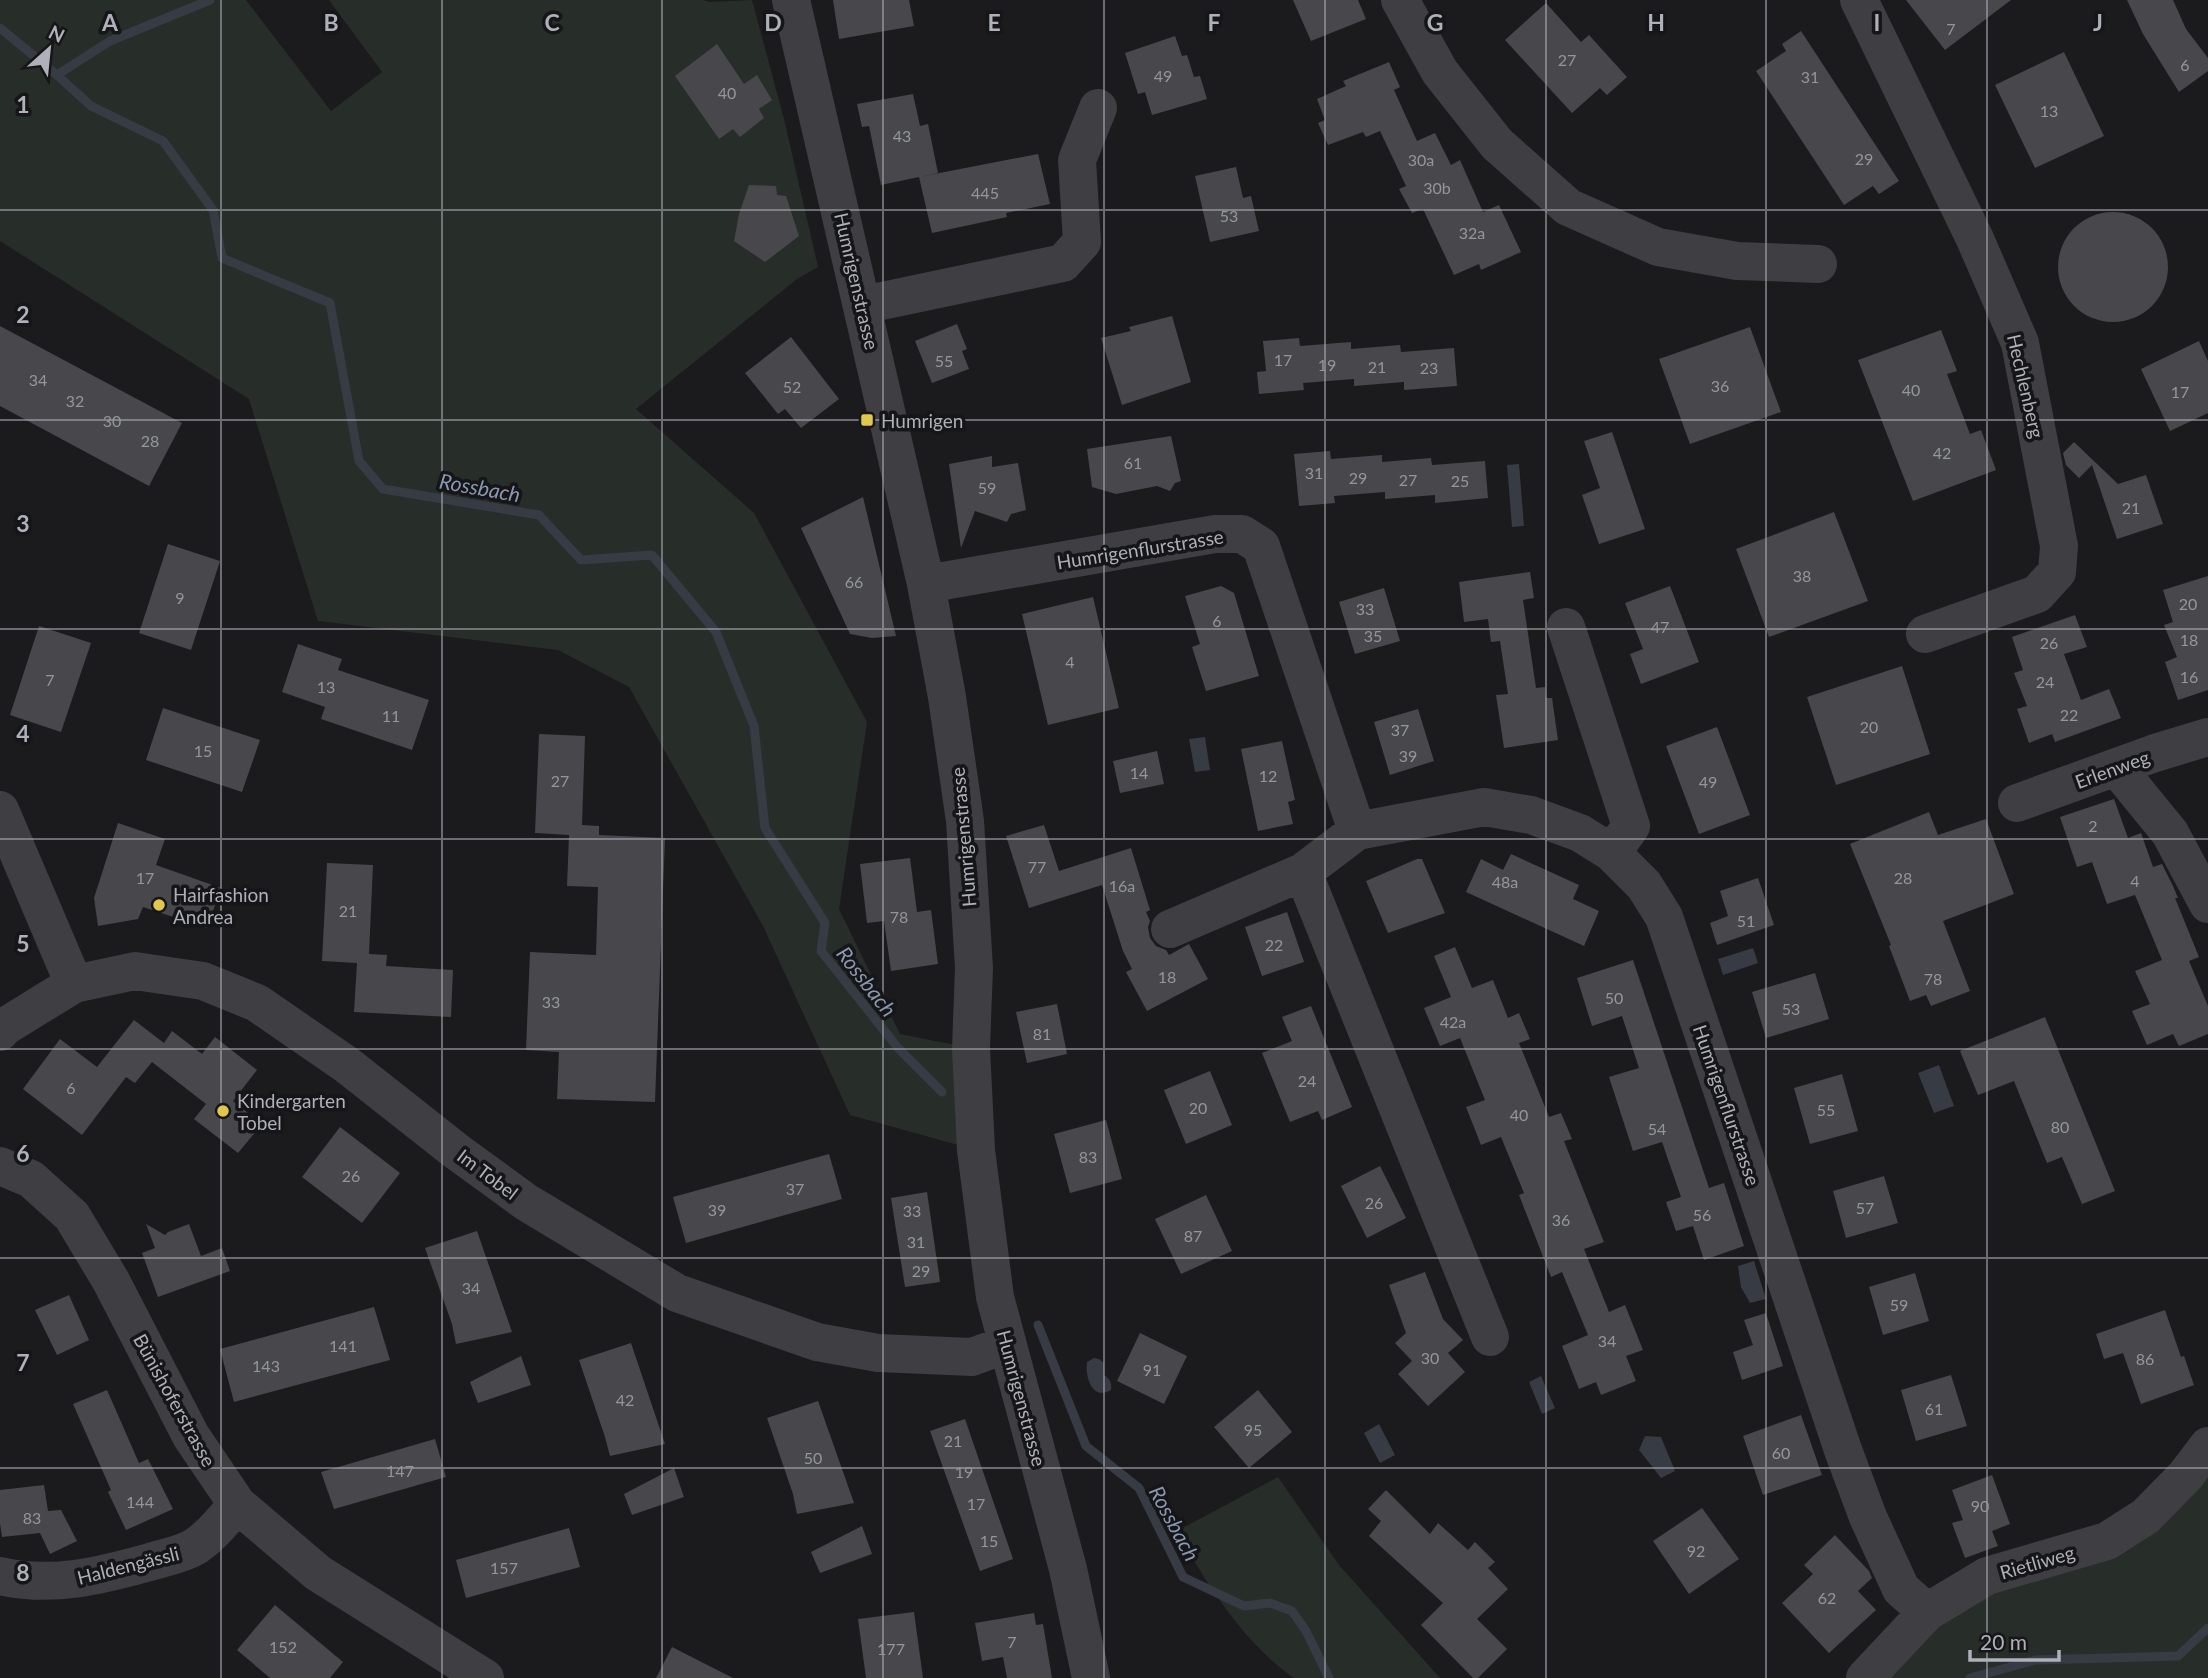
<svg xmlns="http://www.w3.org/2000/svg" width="2208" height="1678" font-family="Lato,sans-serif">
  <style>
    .green { fill: #272e29 }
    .water { fill: #363b44 }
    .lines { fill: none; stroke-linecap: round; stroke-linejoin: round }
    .stream { stroke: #363b44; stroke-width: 9 }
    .building { fill: #48484c }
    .minor { stroke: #3e3e43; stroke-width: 38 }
    .grid { fill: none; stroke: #aeb0ba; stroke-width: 2; stroke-opacity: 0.55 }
    .poi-dot { fill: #e0c74f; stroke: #161517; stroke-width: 2.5 }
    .labels { text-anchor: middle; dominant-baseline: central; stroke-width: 7; stroke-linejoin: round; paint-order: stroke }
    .number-label { font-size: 16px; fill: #94969e }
    .street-label { font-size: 19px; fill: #aeb0ba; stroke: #161517 }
    .poi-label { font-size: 19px; fill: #aeb0ba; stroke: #161517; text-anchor: start }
    .water-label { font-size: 21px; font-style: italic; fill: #8a98b1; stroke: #161517 }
    .grid-label { font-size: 23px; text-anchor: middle; font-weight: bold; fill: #aeb0ba; stroke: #161517; stroke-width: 7; stroke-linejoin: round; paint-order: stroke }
  </style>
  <rect width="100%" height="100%" fill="#1b1a1c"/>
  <path class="green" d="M0,0H246L331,111L382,72L329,0H703L709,2L752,0L784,119L818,267L797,279L636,409L754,513L867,722L839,909L900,1034L971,1048L976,1150L850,1115L763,926L629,687L558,650L318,621L249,399L0,241Z
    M2208,1446V1678H1865L1927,1612L2061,1556Z
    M1278,1477L1339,1565L1440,1678H1294C1243,1642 1207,1585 1177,1531Z"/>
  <path class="water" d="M1519,464L1524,526L1512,527L1507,465Z
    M1205,737L1210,770L1195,772L1189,739Z
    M1753,948L1758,963L1723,975L1718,959Z
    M1939,1065L1954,1106L1934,1113L1918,1073Z
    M1754,1261L1766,1299L1750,1303L1741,1287L1738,1266Z
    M1094,1358L1099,1359L1104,1363V1375C1110,1379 1112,1382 1111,1390C1092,1401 1085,1377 1087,1362Z
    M1541,1376L1555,1408L1542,1414L1529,1382Z
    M1379,1424L1395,1455L1380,1463L1364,1433Z
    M1645,1436L1661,1437L1675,1471L1661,1478L1639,1450Z"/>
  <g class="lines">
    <path class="stream" d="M0,28L57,75L91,106L163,141L213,210L222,258L330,303L359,461L383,489L539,515L581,560L652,555L716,632L754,726L765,828L825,923L821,951L898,1048L942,1092
      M57,75L110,41L210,0
      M1038,1325L1086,1446L1139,1488L1183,1577L1244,1606L1270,1603L1292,1611L1306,1631L1329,1678
      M1970,1678L2035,1660L2178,1656L2208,1628"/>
  </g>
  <path class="building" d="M833,0H909L914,26L839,39Z
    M1293,0H1358L1366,19L1311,41Z
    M1906,0H2011L1945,50Z
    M2127,0H2173L2186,29L2208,58V71L2179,92L2143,34Z
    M1546,3L1581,42L1589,35L1627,77L1607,95L1600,88L1572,113L1505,40Z
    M1801,31L1899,181L1879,194L1873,186L1844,205L1756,71L1786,51L1782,44Z
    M1175,36L1182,56L1187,55L1194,77L1200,76L1207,99L1152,115L1145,92L1138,94L1125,53Z
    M717,44L744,84L757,75L772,100L759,109L764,118L740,137L733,129L719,139L675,76Z
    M2064,52L2104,136L2035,168L1995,85Z
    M1389,62L1400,87L1394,90L1417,141L1435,133L1451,165L1460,160L1483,212L1499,205L1521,252L1481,270L1479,264L1454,275L1423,209L1412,213L1399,189L1406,186L1380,131L1366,137L1363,132L1328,145L1318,123L1325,120L1317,99L1346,86L1343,81Z
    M913,94L920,126L928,124L938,173L881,185L869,126L862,127L857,104Z
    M1038,154L1050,204L1006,213L1007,217L932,233L919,177Z
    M1236,167L1243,198L1251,196L1259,231L1210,242L1195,176Z
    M749,185L776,186L777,195L786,196L799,236L765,262L734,241L739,214Z
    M2058 267a55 55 0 1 1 110 0a55 55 0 1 1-110 0Z
    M1172,316L1191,382L1122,405L1101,338L1131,331L1129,327Z
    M957,324L967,349L962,351L969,369L932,383L915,341Z
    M0,326L182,423L149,486L0,406Z
    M1750,327L1781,412L1690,444L1659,359Z
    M1941,330L1957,371L1947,374L1970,434L1981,430L1996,470L1913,501L1858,360Z
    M791,337L839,399L801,428L785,409L778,414L745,373Z
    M1299,338L1300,346L1351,342V349L1400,345L1401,352L1454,348L1457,386L1404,390V382L1354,386V379L1303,383L1304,390L1259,394L1257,372L1266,371L1263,341Z
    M2199,341L2208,361V413L2170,431L2141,369Z
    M1612,432L1645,529L1599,544L1582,495L1600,488L1584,441Z
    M1171,436L1181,481L1175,483L1170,491L1157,486L1116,494L1092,487L1087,449Z
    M2074,442L2118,484L2146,475L2163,524L2117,539L2092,465L2079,478L2066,465L2063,453Z
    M1330,451L1331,459L1382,455V462L1431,458L1432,465L1485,461L1488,498L1435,503V495L1385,499V492L1334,496L1335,503L1299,506L1294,454Z
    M992,456V467L1018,463L1026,510L1011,514L1007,522L975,511L961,548L949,464Z
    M863,497L896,636L872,638L850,634L801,528Z
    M1834,512L1868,601L1769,637L1736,549Z
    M168,544L220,561L191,650L139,633Z
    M1530,572L1534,598L1523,600L1536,688L1545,687L1546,698H1552L1558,740L1504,748L1496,695L1508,694L1500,641L1491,642L1488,619L1464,622L1459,582Z
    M2208,576V690L2178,700L2165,662L2177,657L2164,625L2173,622L2163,590Z
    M1221,586L1234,593L1259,676L1206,691L1192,647L1200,644L1185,596Z
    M1670,586L1699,662L1641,684L1630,654L1643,649L1625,603Z
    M1384,588L1400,641L1355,654L1339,602Z
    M1093,597L1119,708L1048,725L1022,614Z
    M2075,615L2087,647L2064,654L2081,700L2109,689L2121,718L2055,742L2052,734L2029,743L2017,709L2027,706L2014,673L2023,670L2012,637Z
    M39,626L91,643L61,732L10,715Z
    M298,644L342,659L338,670L429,700L412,750L321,719L325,707L282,692Z
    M1902,666L1930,754L1836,785L1807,697Z
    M163,708L260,740L242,792L146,760Z
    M1418,709L1434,761L1390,775L1374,722Z
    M1717,727L1750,815L1699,834L1666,746Z
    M539,734L585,736L582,825L599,826V835L665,838L655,1102L557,1099L559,1052L526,1050L530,952L596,955L598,887L567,886L569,835L535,833Z
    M1282,741L1295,800L1288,802L1293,824L1258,831L1241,749Z
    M1157,751L1164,784L1120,793L1113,761Z
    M2114,799L2128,838L2141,833L2153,867L2162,864L2173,886L2178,898H2175L2199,957L2189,961L2208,1006V1034L2179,1046L2173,1034L2147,1045L2132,1011L2150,1004L2135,971L2162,960L2135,895L2107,904L2092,862L2077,867L2060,817Z
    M1929,812L1938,835L1986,819L2014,894L1943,921L1970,991L1931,1006L1926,995L1910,1001L1889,946L1891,945L1850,844Z
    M118,823L165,839L156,865L221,888L207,928L143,907L138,919L98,926L94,898Z
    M1044,825L1059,871L1131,848L1150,910L1146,912L1150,921L1148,927L1150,938L1156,946L1166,950L1169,955L1189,944L1208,979L1147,1011L1126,972L1132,969L1123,951L1102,885L1029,908L1006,836Z
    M1511,854L1579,885L1573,899L1599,911L1584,946L1466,892L1481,859L1503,870Z
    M910,858L917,912L931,910L938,964L891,971L884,921L867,923L860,864Z
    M1417,859H1422L1445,913L1388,933L1366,881Z
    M327,863L373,865L369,954L387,955L386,966L453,970L451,1017L354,1012L357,963L322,961Z
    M1758,878L1774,925L1717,945L1710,923L1728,916L1720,891Z
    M1287,912L1304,962L1262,976L1245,927Z
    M1455,947L1472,988L1493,980L1508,1018L1519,1013L1530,1039L1519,1043L1549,1117L1561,1113L1572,1139L1564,1141L1604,1242L1584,1249L1609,1312L1625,1305L1643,1350L1626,1356L1636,1381L1601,1395L1596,1382L1579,1389L1562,1346L1588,1335L1562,1272L1551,1277L1519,1195L1524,1193L1501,1137L1481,1145L1466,1107L1485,1100L1460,1038L1440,1046L1424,1008L1451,997L1434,956Z
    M1633,960L1709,1188L1724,1183L1744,1246L1704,1260L1693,1226L1676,1231L1666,1202L1681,1197L1662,1142L1633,1151L1609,1077L1639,1068L1622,1016L1592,1026L1577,978Z
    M1815,973L1829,1019L1766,1038L1752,992Z
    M1057,1004L1067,1054L1027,1063L1016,1012Z
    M1311,1006L1352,1107L1322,1120L1318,1111L1290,1122L1262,1053L1292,1041L1282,1017Z
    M2045,1017L2115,1191L2082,1204L2062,1157L2047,1163L2014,1081L1978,1095L1960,1051Z
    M134,1020L164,1043L172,1031L202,1054L215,1037L257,1070L233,1101L262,1124L238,1153L194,1119L206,1104L152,1062L135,1083L126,1077L82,1135L23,1089L60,1039L97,1067Z
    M1210,1071L1232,1125L1186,1144L1164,1090Z
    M1842,1074L1858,1131L1810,1144L1794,1088Z
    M1106,1120L1122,1179L1070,1193L1054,1134Z
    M340,1127L400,1173L362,1223L302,1177Z
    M829,1154L842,1199L686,1243L673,1197Z
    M1380,1166L1406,1218L1367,1238L1341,1186Z
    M1884,1176L1898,1223L1846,1238L1833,1191Z
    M927,1192L940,1282L905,1287L891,1198Z
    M1206,1195L1232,1251L1181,1274L1155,1219Z
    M146,1224L165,1235L168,1232L189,1224L201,1256L222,1248L230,1271L158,1297L142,1253L155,1248Z
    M477,1231L512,1332L456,1344L452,1324L425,1248Z
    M1425,1272L1443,1319L1463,1340L1448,1353L1465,1372L1428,1406L1398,1374L1412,1361L1395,1343L1406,1333L1389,1285Z
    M1915,1273L1929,1321L1883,1335L1869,1287Z
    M69,1295L89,1340L57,1355L35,1310Z
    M374,1307L390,1360L234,1402L220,1349Z
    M2165,1310L2181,1357L2184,1356L2194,1385L2141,1404L2123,1353L2104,1359L2096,1334Z
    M1766,1313L1783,1366L1742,1380L1733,1352L1753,1345L1744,1320Z
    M1140,1333L1187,1356L1164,1404L1117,1381Z
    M631,1343L665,1444L610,1456L605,1437L579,1360Z
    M521,1356L531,1385L478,1403L470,1382Z
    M1951,1375L1967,1426L1916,1441L1901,1390Z
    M107,1390L139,1463L148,1459L173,1509L126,1530L108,1492L111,1490L73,1404Z
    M1258,1390L1292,1432L1249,1468L1214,1427Z
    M818,1401L854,1503L797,1514L793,1494L767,1418Z
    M1801,1415L1822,1475L1763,1495L1743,1436Z
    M965,1419L1013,1559L980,1571L930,1431Z
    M435,1439L446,1477L334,1509L321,1472Z
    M674,1468L684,1497L632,1515L624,1494Z
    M1992,1475L2010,1524L1992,1531L1998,1546L1965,1558L1952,1523L1963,1520L1952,1490Z
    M44,1485L48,1511L61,1510L77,1541L50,1554L40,1533L2,1537L0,1523V1490Z
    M1386,1490L1430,1534L1438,1523L1468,1550L1475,1542L1495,1562L1488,1568L1508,1589L1477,1619L1507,1649L1478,1678H1473L1421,1625L1443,1603L1369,1536L1381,1521L1368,1509Z
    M1702,1508L1739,1559L1689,1594L1653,1541Z
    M862,1526L872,1554L820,1573L811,1552Z
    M569,1528L580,1567L466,1598L456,1560Z
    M1835,1535L1869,1571L1872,1578L1858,1591L1876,1610L1829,1653L1782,1603L1813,1574L1804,1565Z
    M275,1605L343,1662L330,1678H270L237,1650Z
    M914,1612L923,1678H866L858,1619Z
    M1034,1613L1036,1625L1043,1624L1052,1678H1007L1003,1657L982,1661L975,1623Z
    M672,1647L733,1678H656Z"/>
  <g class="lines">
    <path class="minor" d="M791,0L926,584L947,697L965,821L974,968L971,1048L976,1150L995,1297L1068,1569L1091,1678
      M1400,0L1440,72L1497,144L1568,207L1658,247L1737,261L1818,264
      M1859,0L1975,239L2020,343L2059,546L2057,572L2037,594L1925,634
      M863,305L1063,263L1082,242L1077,160L1098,108
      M926,584L1215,534H1242L1261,546L1357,831
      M1566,627L1631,826L1612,853
      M2117,768L2170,833L2208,904
      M2017,803L2155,753L2208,737
      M0,810L74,984
      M1303,872L1490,1337
      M1170,929L1303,872L1357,831L1484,807L1531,815L1580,833L1612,853L1644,885L1664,917L1843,1450L1868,1517L1901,1589L1927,1612
      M0,1032L4,1027L74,984L135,971L203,981L257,1003L347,1065L456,1151L526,1202L677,1293L817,1342L878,1353L972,1357L1007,1344
      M0,1166L31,1179L72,1216L111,1281L191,1436L237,1504L318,1573L485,1678
      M0,1576C53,1588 99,1576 150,1562C165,1557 182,1555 196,1546C212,1535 225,1519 237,1504
      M1865,1678L1927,1612L1987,1576L2107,1541L2146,1516L2186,1475L2208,1446"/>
  </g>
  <path class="grid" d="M221,0V1678M442,0V1678M662,0V1678M883,0V1678M1104,0V1678M1325,0V1678M1546,0V1678M1766,0V1678M1987,0V1678M0,210H2208M0,420H2208M0,629H2208M0,839H2208M0,1049H2208M0,1258H2208M0,1468H2208"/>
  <g class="poi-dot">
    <rect x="860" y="413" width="14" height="14" rx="3.5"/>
    <circle cx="159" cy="905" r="7"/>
    <circle cx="223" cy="1111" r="7"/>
  </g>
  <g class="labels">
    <g class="number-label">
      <text x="1951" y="28">7</text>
      <text x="1567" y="59">27</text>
      <text x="2185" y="64">6</text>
      <text x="1163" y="75">49</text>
      <text x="1810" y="76">31</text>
      <text x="727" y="92">40</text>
      <text x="2049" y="110">13</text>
      <text x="902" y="135">43</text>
      <text x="1864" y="158">29</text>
      <text x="1421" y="159">30a</text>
      <text x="1437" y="187">30b</text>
      <text x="985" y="192">445</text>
      <text x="1229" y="215">53</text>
      <text x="1472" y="232">32a</text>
      <text x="1283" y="359">17</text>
      <text x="944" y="360">55</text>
      <text x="1327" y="364">19</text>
      <text x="1377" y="366">21</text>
      <text x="1429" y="367">23</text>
      <text x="38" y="379">34</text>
      <text x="1720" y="385">36</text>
      <text x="792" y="386">52</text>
      <text x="1911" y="389">40</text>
      <text x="2180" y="391">17</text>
      <text x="75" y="400">32</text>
      <text x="112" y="420">30</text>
      <text x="150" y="440">28</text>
      <text x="1942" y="452">42</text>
      <text x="1133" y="462">61</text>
      <text x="1314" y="472">31</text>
      <text x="1358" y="477">29</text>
      <text x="1408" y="479">27</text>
      <text x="1460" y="480">25</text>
      <text x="987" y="487">59</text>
      <text x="2131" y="507">21</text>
      <text x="1802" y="575">38</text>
      <text x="854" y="581">66</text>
      <text x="180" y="597">9</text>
      <text x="2188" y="603">20</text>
      <text x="1365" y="608">33</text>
      <text x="1217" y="620">6</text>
      <text x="1660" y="626">47</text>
      <text x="1373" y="635">35</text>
      <text x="2189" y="639">18</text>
      <text x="2049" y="642">26</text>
      <text x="1070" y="661">4</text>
      <text x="2189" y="676">16</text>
      <text x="50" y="679">7</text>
      <text x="2045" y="681">24</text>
      <text x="326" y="686">13</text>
      <text x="2069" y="714">22</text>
      <text x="391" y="715">11</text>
      <text x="1869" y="726">20</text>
      <text x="1400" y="729">37</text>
      <text x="203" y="750">15</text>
      <text x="1408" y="755">39</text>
      <text x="1139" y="772">14</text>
      <text x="1268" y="775">12</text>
      <text x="560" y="780">27</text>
      <text x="1708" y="781">49</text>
      <text x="2093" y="825">2</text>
      <text x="1037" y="866">77</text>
      <text x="145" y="877">17</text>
      <text x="1903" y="877">28</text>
      <text x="2135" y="880">4</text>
      <text x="1505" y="881">48a</text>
      <text x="1122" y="885">16a</text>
      <text x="348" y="910">21</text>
      <text x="899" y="916">78</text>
      <text x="1746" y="920">51</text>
      <text x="1274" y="944">22</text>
      <text x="1167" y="976">18</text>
      <text x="1933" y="978">78</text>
      <text x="1614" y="997">50</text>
      <text x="551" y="1001">33</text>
      <text x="1791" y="1008">53</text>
      <text x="1453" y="1021">42a</text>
      <text x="1042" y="1033">81</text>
      <text x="1307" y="1080">24</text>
      <text x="71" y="1087">6</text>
      <text x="1198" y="1107">20</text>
      <text x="1826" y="1109">55</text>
      <text x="1519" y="1114">40</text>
      <text x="2060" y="1126">80</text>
      <text x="1657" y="1128">54</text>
      <text x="1088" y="1156">83</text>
      <text x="351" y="1175">26</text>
      <text x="795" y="1188">37</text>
      <text x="1374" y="1202">26</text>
      <text x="1865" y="1207">57</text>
      <text x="717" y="1209">39</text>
      <text x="912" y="1210">33</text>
      <text x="1702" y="1214">56</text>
      <text x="1561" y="1219">36</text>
      <text x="1193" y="1235">87</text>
      <text x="916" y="1241">31</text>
      <text x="921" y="1270">29</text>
      <text x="471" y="1287">34</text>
      <text x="1899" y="1304">59</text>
      <text x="1607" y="1340">34</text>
      <text x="343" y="1345">141</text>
      <text x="1430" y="1357">30</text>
      <text x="2145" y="1358">86</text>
      <text x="266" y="1365">143</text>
      <text x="1152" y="1369">91</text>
      <text x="625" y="1399">42</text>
      <text x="1934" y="1408">61</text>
      <text x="1253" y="1429">95</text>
      <text x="953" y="1440">21</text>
      <text x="1781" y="1452">60</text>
      <text x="813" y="1457">50</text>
      <text x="400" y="1470">147</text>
      <text x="964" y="1471">19</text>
      <text x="140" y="1501">144</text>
      <text x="976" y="1503">17</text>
      <text x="1980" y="1505">90</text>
      <text x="32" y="1517">83</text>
      <text x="989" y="1540">15</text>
      <text x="1696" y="1550">92</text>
      <text x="504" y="1567">157</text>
      <text x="1827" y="1597">62</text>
      <text x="1012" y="1641">7</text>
      <text x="283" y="1646">152</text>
      <text x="891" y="1648">177</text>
    </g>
    <g class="street-label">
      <text transform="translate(857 281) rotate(77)">Humrigenstrasse</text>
      <text transform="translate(2026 386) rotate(77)">Hechlenberg</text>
      <text transform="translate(1140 549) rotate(-9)">Humrigenflurstrasse</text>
      <text transform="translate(2112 769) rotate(-20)">Erlenweg</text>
      <text transform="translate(963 837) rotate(-95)">Humrigenstrasse</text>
      <text transform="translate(1727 1105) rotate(71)">Humrigenflurstrasse</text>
      <text transform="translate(488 1174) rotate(37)">Im Tobel</text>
      <text transform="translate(1022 1398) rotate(75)">Humrigenstrasse</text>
      <text transform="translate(175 1400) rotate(61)">Bünishoferstrasse</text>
      <text transform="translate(2037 1562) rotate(-16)">Rietliweg</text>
      <text transform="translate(128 1565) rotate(-14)">Haldengässli</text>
    </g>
    <g class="poi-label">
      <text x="881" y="420">Humrigen</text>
      <text x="173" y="894">Hairfashion<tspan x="173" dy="22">Andrea</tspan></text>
      <text x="237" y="1100">Kindergarten<tspan x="237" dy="22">Tobel</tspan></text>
    </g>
    <g class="water-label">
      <text transform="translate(480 487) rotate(10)">Rossbach</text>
      <text transform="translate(867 981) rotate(52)">Rossbach</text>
      <text transform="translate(1175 1523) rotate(62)">Rossbach</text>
    </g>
  </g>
  <g class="grid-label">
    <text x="110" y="31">A</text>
    <text x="331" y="31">B</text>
    <text x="552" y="31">C</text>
    <text x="773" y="31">D</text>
    <text x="994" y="31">E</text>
    <text x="1214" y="31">F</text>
    <text x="1435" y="31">G</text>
    <text x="1656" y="31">H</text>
    <text x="1877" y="31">I</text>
    <text x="2098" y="31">J</text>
    <text x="23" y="113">1</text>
    <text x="23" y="323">2</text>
    <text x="23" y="532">3</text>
    <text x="23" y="742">4</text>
    <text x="23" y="952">5</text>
    <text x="23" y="1162">6</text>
    <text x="23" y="1371">7</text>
    <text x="23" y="1581">8</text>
  </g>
  <g transform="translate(49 49) rotate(27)" stroke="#161517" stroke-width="5" paint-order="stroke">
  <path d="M0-5L12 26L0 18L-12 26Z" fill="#aeb0ba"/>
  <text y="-10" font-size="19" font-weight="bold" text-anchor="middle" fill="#aeb0ba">N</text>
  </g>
  <path d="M1970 1650v10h89v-10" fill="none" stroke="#aeb0ba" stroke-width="3.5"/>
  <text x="1980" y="1650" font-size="21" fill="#aeb0ba" stroke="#161517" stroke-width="5" paint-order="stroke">20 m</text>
</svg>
